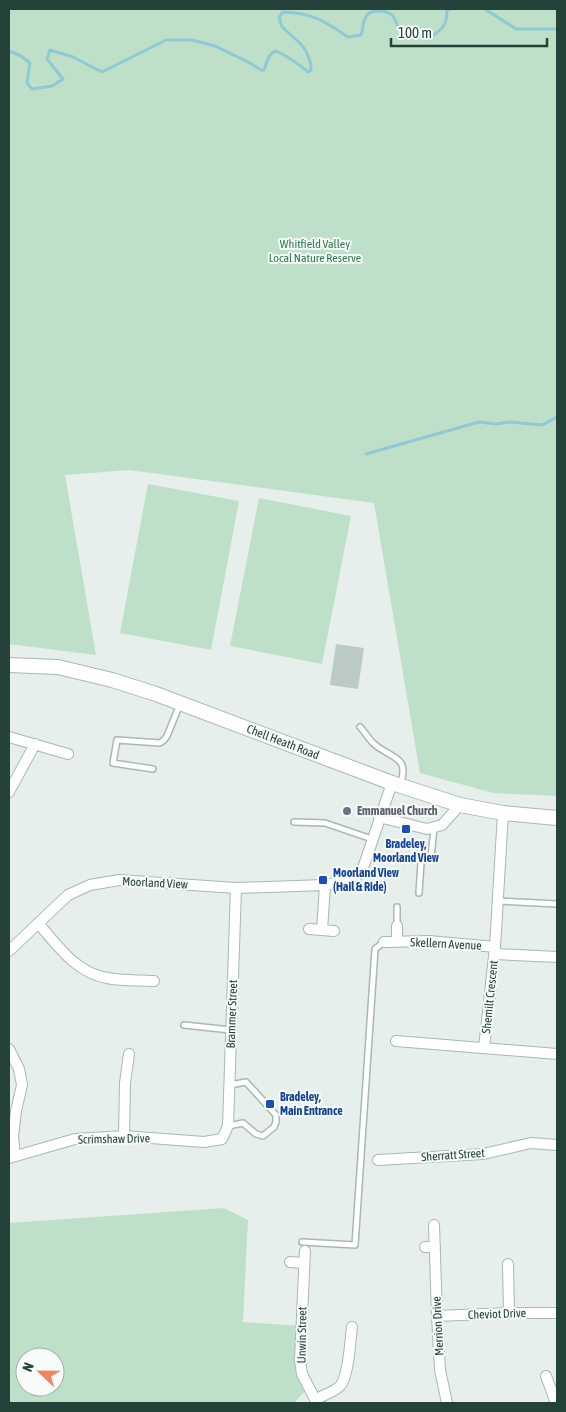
<svg xmlns="http://www.w3.org/2000/svg" width="566" height="1412" font-family="'Asap Condensed',sans-serif">
  <style>
    .green { fill: #bfe0c8; fill-rule: evenodd }
    .lines { fill: none; stroke-linecap: round; stroke-linejoin: round }
    .stream { stroke: #8ec9d4; stroke-width: 3 }
    .building { fill: #bbcac4 }
    .service-casing { stroke: #a8b8b2; stroke-width: 8 }
    .minor-casing { stroke: #a8b8b2; stroke-width: 12 }
    .tertiary-casing { stroke: #a8b8b2; stroke-width: 16 }
    .service { stroke: #fff; stroke-width: 5 }
    .minor { stroke: #fff; stroke-width: 10 }
    .tertiary { stroke: #fff; stroke-width: 14 }
    .worship-dot { fill: #6b7280; stroke: #f7fbf9; stroke-width: 2 }
    .transit-dot { fill: #1a4fb4; stroke: #f7fbf9; stroke-width: 2 }
    .labels { text-anchor: middle; dominant-baseline: central; stroke-width: 4; stroke-linejoin: round; paint-order: stroke }
    .park-label { font-size: 12px; fill: #2d7a4b; stroke: #f7fbf9 }
    .street-label { font-size: 12px; fill: #24423a; stroke: #f7fbf9 }
    .worship-label { font-size: 12px; font-weight: bold; fill: #5b616d; stroke: #f7fbf9; text-anchor: start }
    .transit-label { font-size: 12px; font-weight: bold; fill: #164399; stroke: #f7fbf9; text-anchor: start }
  </style>
  <rect width="100%" height="100%" fill="#e6efeb"/>
  <path class="green" d="M9,9H557V796L493,793L420,773L374,503L129,470L65,475L96,655L9,644Z
    M148,484L239,501L211,650L120,633Z
    M259,498L351,516L322,664L230,646Z
    M224,1208L248,1220L243,1322L302,1326V1374L309,1387L294,1403H9V1223ZM25,1357H55V1387H25Z"/>
  <g class="lines">
    <path class="stream" d="M485,9L516,29H557
      M9,51L21,56L30,63L27,83L32,89L52,86L63,79L47,59L50,50L73,57L102,72L166,40H192L215,46L250,63L261,70H264C267,62 268,54 276,51C287,56 299,64 308,72L311,70V64L306,51L300,43L282,27L279,17L283,12C311,12 326,22 348,37L361,35C364,28 362,21 367,15C372,9 388,10 393,16C395,19 397,24 398,27L428,39C441,30 447,27 447,10L453,9
      M366,454L479,422L495,424L510,422L542,425L557,417"/>
  </g>
  <path class="building" d="M336,644L364,648L358,689L330,685Z"/>
  <g class="lines">
    <g class="service-casing">
      <path id="service" d="M360,727C365,732 368,738 373,743C390,759 411,755 400,785
        M153,769L113,763L117,740L160,743L164,740L167,736L180,704
        M294,822L325,823L372,839
        M419,893L421,862L431,857L434,828
        M498,901L557,904
        M397,926V907
        M184,1025L231,1030
        M228,1126L243,1123L256,1134L263,1136L274,1127L276,1122V1115L246,1082L230,1085
        M302,1242L355,1245L375,949L384,942"/>
    </g>
    <g class="minor-casing">
      <path id="minor" d="M9,737L68,754
        M9,792L35,744
        M379,817L427,829L442,825L460,805
        M38,923C57,945 76,973 107,978C122,981 138,980 154,981
        M397,926V942
        M309,929L334,931
        M322,930L325,885
        M384,942L429,941L495,947
        M9,951L68,895L90,885L119,880L236,888L325,885L352,880L362,871L392,783
        M495,954L557,957
        M396,1041L557,1054
        M484,1048L495,947L503,813
        M9,1049L19,1069L22,1085L16,1111L13,1137L15,1156
        M124,1136L125,1083L129,1054
        M9,1158L75,1139L124,1136L204,1142L222,1139L228,1126L236,888
        M378,1160L483,1154L531,1143L557,1145
        M434,1225L437,1316L440,1370L447,1403
        M425,1247H435
        M305,1251L300,1360L302,1374L317,1403
        M290,1262L304,1263
        M508,1264L509,1313
        M437,1316L509,1313H557
        M546,1376L556,1403
        M315,1400C321,1396 336,1391 340,1386C349,1376 350,1341 352,1327"/>
    </g>
    <g class="tertiary-casing">
      <path id="tertiary" d="M9,665L58,667L112,680L156,694L392,783L460,805L503,813L557,818"/>
    </g>
    <use href="#service" class="service"/>
    <use href="#minor" class="minor"/>
    <use href="#tertiary" class="tertiary"/>
  </g>
  <circle class="worship-dot" cx="347" cy="811" r="5"/>
  <g class="transit-dot">
    <rect x="401" y="824" width="10" height="10" rx="2.5"/>
    <rect x="318" y="875" width="10" height="10" rx="2.5"/>
    <rect x="265" y="1099" width="10" height="10" rx="2.5"/>
  </g>
  <g class="labels">
    <g class="park-label">
      <text x="315" y="244">Whitfield Valley<tspan x="315" dy="14">Local Nature Reserve</tspan></text>
    </g>
    <g class="street-label">
      <text transform="translate(283 742) rotate(21)">Chell Heath Road</text>
      <text transform="translate(155 883) rotate(3)">Moorland View</text>
      <text transform="translate(446 944) rotate(3)">Skellern Avenue</text>
      <text transform="translate(490 997) rotate(-84)">Shemilt Crescent</text>
      <text transform="translate(232 1014) rotate(-88)">Brammer Street</text>
      <text transform="translate(114 1139) rotate(-1)">Scrimshaw Drive</text>
      <text transform="translate(453 1155) rotate(-4)">Sherratt Street</text>
      <text transform="translate(497 1314) rotate(-2)">Cheviot Drive</text>
      <text transform="translate(438 1326) rotate(-93)">Merrion Drive</text>
      <text transform="translate(302 1335) rotate(-89)">Unwin Street</text>
    </g>
    <g class="worship-label">
      <text x="357" y="811">Emmanuel Church</text>
    </g>
    <g class="transit-label">
      <text x="406" y="844" text-anchor="middle">Bradeley,<tspan x="406" dy="14">Moorland View</tspan></text>
      <text x="333" y="873">Moorland View<tspan x="333" dy="14">(Hail &amp; Ride)</tspan></text>
      <text x="280" y="1097">Bradeley,<tspan x="280" dy="14">Main Entrance</tspan></text>
    </g>
  </g>
  <rect width="566" height="1412" fill="none" stroke="#24423a" stroke-width="20"/>
  <g transform="translate(40 1372) rotate(292)"><circle r="24" fill="#f7fbf9" stroke="#a3b1ad"/>
  <path d="M0-4L9 19L0 12L-9 19Z" fill="#f4845f"/>
  <text y="-8" font-size="14" font-weight="bold" text-anchor="middle" fill="#24423a">N</text>
  </g>
  <path d="M391 38v8h156v-8" fill="none" stroke="#24423a" stroke-width="2.5"/>
  <text x="398" y="38" font-size="15" fill="#24423a" stroke="#f7fbf9" stroke-width="4" paint-order="stroke">100 m</text>
</svg>
